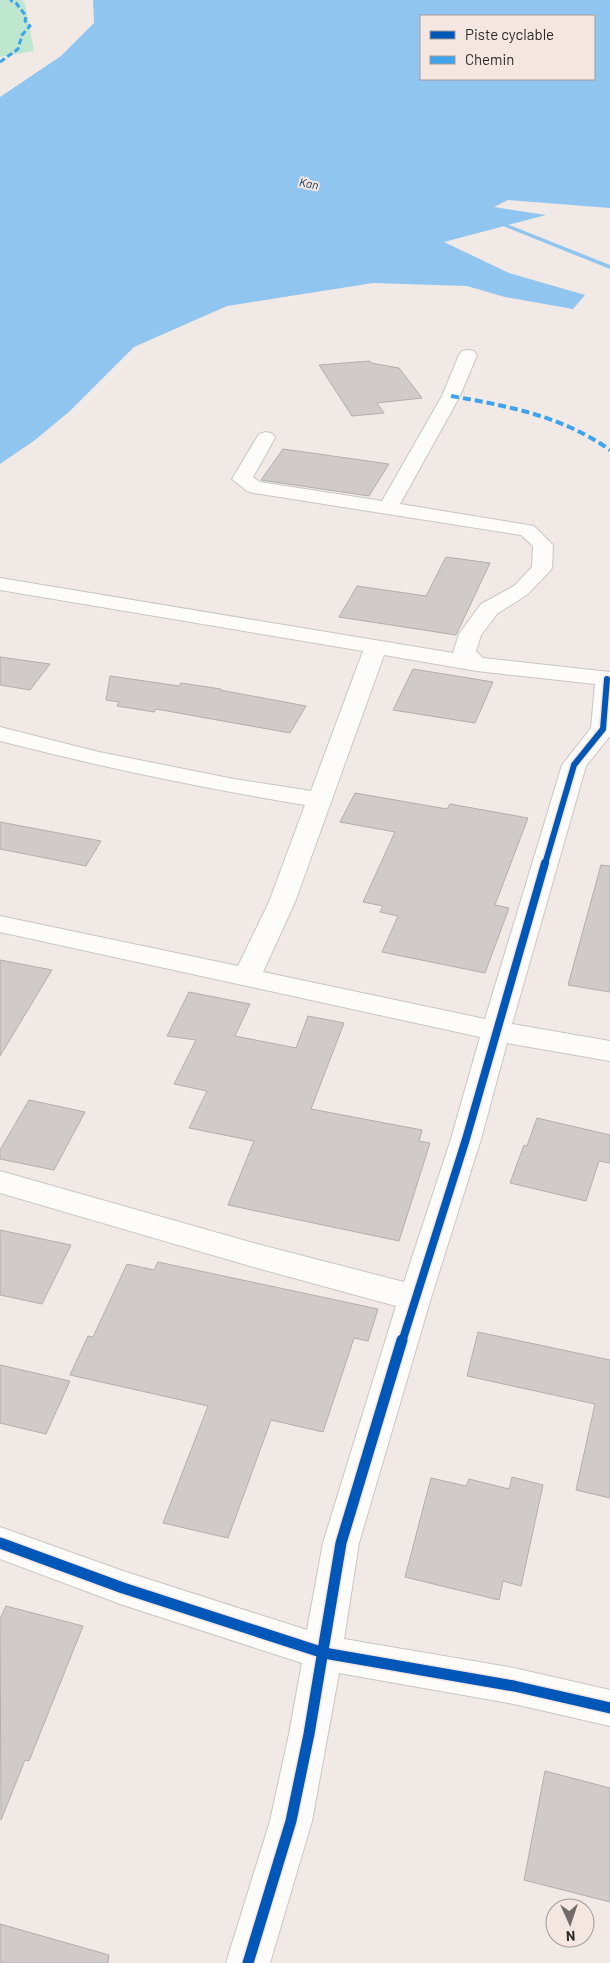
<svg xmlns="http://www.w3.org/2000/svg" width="610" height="1963" font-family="Barlow,sans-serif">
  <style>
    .green { fill: #bfe7d0 }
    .water { fill: #90c5f0; fill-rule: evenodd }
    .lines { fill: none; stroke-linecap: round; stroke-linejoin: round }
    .stream { fill: #90c5f0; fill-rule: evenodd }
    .building { fill: #d0cbc8; stroke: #b2aeab }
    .minor-casing { stroke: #cbc5c3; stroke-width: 2 }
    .minor { fill: #fdfcfb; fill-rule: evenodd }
    .quiet-far1 { stroke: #3ea3eb; stroke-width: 3; stroke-dasharray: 6 3; stroke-linecap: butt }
    .quiet { stroke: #3ea3eb; stroke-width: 4; stroke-dasharray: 8 4; stroke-linecap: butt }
    .cycleway-far2-casing { stroke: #f4e7e2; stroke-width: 9 }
    .cycleway-far1-casing { stroke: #f4e7e2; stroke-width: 11 }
    .cycleway-casing { stroke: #f4e7e2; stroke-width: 14 }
    .cycleway-far2 { stroke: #0057b8; stroke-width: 6 }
    .cycleway-far1 { stroke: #0057b8; stroke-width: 8 }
    .cycleway { stroke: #0057b8; stroke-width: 11 }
    .labels { text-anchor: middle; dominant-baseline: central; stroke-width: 4; stroke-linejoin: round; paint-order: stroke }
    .far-water-label { font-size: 12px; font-style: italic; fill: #12334d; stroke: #f4e7e2 }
  </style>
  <rect width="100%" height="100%" fill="#f0e9e6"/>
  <path class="green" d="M0,0H22L25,3L34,51L0,57Z"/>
  <path class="water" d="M93,0H610V208L508,200L494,207L546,215L444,242L509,273L585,295L573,309L505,297L467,286L373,283L227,306L134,347L70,411L35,440L0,464V97L61,56L94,23ZM421,16H594V79H421Z"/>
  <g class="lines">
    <path class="stream" d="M493,220H497L610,265V269L493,222Z"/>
  </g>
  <path class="building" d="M370,361L371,363L399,368L422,398L377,403L384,413L352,416L319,365Z
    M283,449L389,464L369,496L261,480Z
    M446,557L490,563L456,635L339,617L357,586L426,596Z
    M0,657L50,664L30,690L0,685Z
    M413,669L493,682L475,723L393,710Z
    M110,676L179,686L181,683L221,689L220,690L306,706L290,733L156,709L154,712L117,706L119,702L106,700Z
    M355,793L447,809L450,804L528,818L495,905L509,908L485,973L382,952L398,916L380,912L383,906L363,902L395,832L340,822Z
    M0,822L101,841L86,866L0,849Z
    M601,865L610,866V992L568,985Z
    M0,960L52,970L0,1056Z
    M189,992L250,1004L235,1036L296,1048L308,1016L344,1023L311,1109L422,1130L419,1141L430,1143L399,1241L228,1205L254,1141L189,1128L207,1091L174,1084L196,1040L167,1036Z
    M29,1100L85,1112L54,1170L0,1159V1150Z
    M537,1118L610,1135V1163L599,1161L586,1201L510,1183L524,1145L527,1146Z
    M0,1230L71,1245L42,1304L0,1295Z
    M158,1262L378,1309L368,1341L354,1338L323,1432L271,1420L228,1538L163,1523L208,1406L70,1375L88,1336L93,1337L127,1264L154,1270Z
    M478,1332L610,1360V1498L576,1490L595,1404L467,1376Z
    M0,1365L70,1381L46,1434L0,1423Z
    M512,1477L543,1485L521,1586L503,1581L499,1600L405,1577L431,1478L466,1486L469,1479L509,1489Z
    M6,1606L83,1626L29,1761L25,1760L1,1820L0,1619Z
    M545,1771L610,1788V1902L524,1880Z
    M0,1924L109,1955L108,1963H0Z"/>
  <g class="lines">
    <g class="minor-casing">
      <path id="minor" d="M468,350L474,351L477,355L460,396L400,504L534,526L553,545L552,568L549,572L528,594L497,614L481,635L476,651L483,658L610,672V736L586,766L512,1024L610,1041V1061L507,1043L481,1139L431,1298L359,1543L344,1639L514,1668L610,1690V1726L514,1704L339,1673L312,1821L270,1963H226L270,1821L289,1734L302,1663L123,1605L0,1559V1527L123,1571L307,1630L323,1543L396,1306L257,1268L0,1193V1171L257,1244L404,1282L451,1139L480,1037L0,932V916L238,966L269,902L305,805C202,788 101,767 0,741V727L99,752L234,779L311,791L363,651L0,590V578L453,653L459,634L481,604L514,586L532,567L533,546L521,535L254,493L247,491L232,479L259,434L266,432L273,434L275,438L253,477L260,482L382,501L442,396L459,355L462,351ZM384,655L477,671L595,684L591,728L562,765L485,1019L263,972L295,902Z"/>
    </g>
    <use href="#minor" class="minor"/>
    <path class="quiet-far1" d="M0,62L18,49L22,35L30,26L25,21L26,16L16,3L10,0"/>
    <path class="quiet" d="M451,396C508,406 562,416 610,450"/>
    <g class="cycleway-far2-casing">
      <path id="cycleway-far2" d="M545,864L574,765L603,729L607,679"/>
    </g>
    <g class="cycleway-far1-casing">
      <path id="cycleway-far1" d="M402,1342L466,1139L545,863"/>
    </g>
    <g class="cycleway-casing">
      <path id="cycleway" d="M0,1543L123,1588L324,1653L514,1686L610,1708
        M248,1963L291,1821L309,1734L341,1543L402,1340"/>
    </g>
    <use href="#cycleway-far2" class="cycleway-far2"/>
    <use href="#cycleway-far1" class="cycleway-far1"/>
    <use href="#cycleway" class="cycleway"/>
  </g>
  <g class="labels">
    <g class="far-water-label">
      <text transform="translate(309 183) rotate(11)">Kan</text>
    </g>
  </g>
  <rect x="420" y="15" width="175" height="65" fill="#f4e7e2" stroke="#a49b97"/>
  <rect x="430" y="31" width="25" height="8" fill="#0057b8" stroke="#a49b97"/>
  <text x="465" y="40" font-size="15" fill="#2d2927">Piste cyclable</text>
  <rect x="430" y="56" width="25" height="8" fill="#3ea3eb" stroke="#a49b97"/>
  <text x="465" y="65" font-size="15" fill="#2d2927">Chemin</text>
  <g transform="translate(570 1923) rotate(177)"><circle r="24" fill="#f4e7e2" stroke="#a49b97"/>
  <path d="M0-4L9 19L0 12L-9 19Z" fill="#716c6a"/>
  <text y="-8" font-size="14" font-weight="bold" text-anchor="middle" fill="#2d2927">N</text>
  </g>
</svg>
